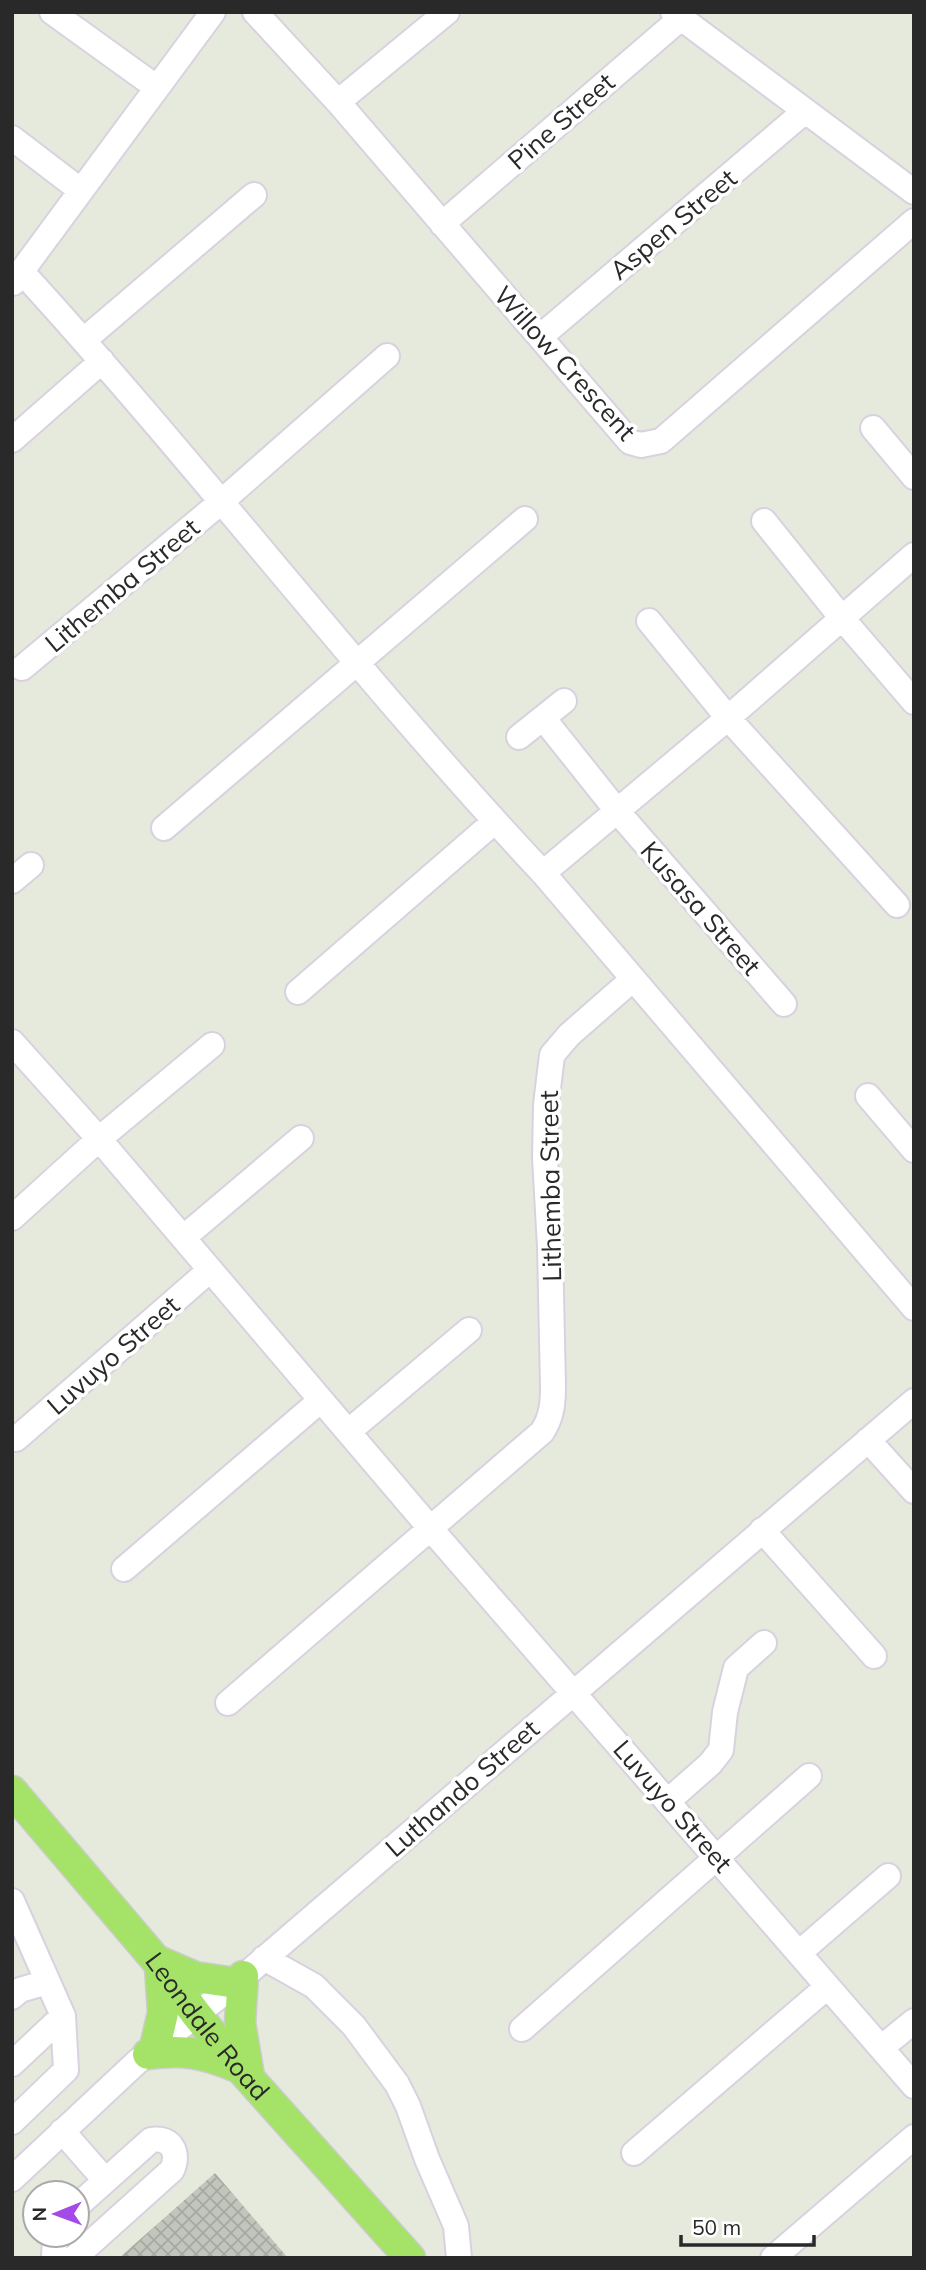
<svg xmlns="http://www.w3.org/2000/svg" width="926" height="2270" font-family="Mulish,sans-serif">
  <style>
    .building { fill: url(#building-cross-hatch) }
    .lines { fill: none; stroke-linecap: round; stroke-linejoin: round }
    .minor-casing { stroke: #dad1e0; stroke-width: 28 }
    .major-casing { stroke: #ccc; stroke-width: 33 }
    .minor { stroke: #fff; stroke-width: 24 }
    .major { stroke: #a4e367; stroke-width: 30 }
    .labels { text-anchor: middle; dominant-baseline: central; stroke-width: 7; stroke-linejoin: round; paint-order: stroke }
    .street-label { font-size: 26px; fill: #292929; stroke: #fff }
  </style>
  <defs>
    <pattern id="building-cross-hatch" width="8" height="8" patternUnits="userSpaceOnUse" patternTransform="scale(1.75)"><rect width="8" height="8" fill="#c1c5bb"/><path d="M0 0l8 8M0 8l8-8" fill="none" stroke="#a6a9a1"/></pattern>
  </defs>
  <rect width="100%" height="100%" fill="#e5eadc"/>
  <path class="building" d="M215,2173L288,2258H119Z"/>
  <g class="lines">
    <g class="minor-casing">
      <path id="minor" d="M52,12L156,87
        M255,12L338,102L630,442L641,445L661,441L914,221
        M673,12L914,192
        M338,102L447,12
        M12,138L80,190
        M442,224L681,18
        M22,272C201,468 362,680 543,873L914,1308
        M13,283L213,12
        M540,337L805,111
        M84,340L254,195
        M873,428L914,477
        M12,440L102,361
        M764,521L841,617L914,702
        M649,621L728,718L897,905
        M22,668L221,502L387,356
        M543,718L618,812L784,1004
        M519,737L564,701
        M164,828L525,519
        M543,873L728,718L914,555
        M12,881L31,865
        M298,992L494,822
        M12,1042L99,1139L430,1528L914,2086
        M868,1096L914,1150
        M12,1218L99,1139L212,1045
        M183,1238L301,1138
        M349,1431L469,1330
        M16,1439L210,1270
        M868,1440L914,1491
        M762,1530L874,1656
        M124,1569L321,1400
        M228,1703L542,1432C552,1417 553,1403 553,1386L550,1247L545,1158L546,1105L552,1055L569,1035L633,979
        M668,1801L710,1764L721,1750L725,1712L736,1668L764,1643
        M12,1901L63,2016
        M799,1953L888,1876
        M264,1958L314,1986L354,2026L397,2084L408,2106L427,2159L456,2226L459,2258
        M12,1997L20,1990L47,1982
        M522,2029L809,1776
        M881,2048L914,2021
        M12,2064L63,2016L66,2070L12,2122
        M62,2131L105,2180
        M634,2153L827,1987
        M12,2179L137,2062L236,1983L914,1401
        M54,2258L55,2235
        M74,2258L172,2170C180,2153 171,2136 151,2140L77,2206
        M773,2258L914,2137"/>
    </g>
    <g class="major-casing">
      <g id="major">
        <path id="s1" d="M12,1791L155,1959L196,2014L240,2068L410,2258"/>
        <path d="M158,1961L195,1977L236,1983"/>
        <path d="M243,1976L240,2023L249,2076"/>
        <path d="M155,2047L163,2013L160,1966"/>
        <path d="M148,2054C183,2049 204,2053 237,2067"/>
      </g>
    </g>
    <use href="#minor" class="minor"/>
    <use href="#major" class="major"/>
  </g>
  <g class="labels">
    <g class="street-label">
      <text transform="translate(561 121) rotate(-41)">Pine Street</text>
      <text transform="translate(673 224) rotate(-40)">Aspen Street</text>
      <text transform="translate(565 363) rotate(48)">Willow Crescent</text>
      <text transform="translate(122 585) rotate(-40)">Lithemba Street</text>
      <text transform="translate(701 908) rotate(49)">Kusasa Street</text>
      <text transform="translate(550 1186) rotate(-91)">Lithemba Street</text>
      <text transform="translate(113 1355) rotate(-41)">Luvuyo Street</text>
      <text transform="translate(462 1788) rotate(-41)">Luthando Street</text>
      <text transform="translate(673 1806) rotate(49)">Luvuyo Street</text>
      <text stroke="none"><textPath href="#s1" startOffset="306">Leondale Road</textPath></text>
    </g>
  </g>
  <rect width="926" height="2270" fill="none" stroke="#292929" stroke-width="28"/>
  <g transform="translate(56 2214) rotate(269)"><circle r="33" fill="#ffffff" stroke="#a9a9a9" stroke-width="2"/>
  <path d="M0-5L12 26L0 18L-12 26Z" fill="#a34ae9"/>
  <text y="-10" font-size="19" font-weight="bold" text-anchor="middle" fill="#292929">N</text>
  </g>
  <path d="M681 2235v10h133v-10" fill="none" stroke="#292929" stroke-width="3.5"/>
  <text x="692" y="2235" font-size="21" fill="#292929" stroke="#ffffff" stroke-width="5" paint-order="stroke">50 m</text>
</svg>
